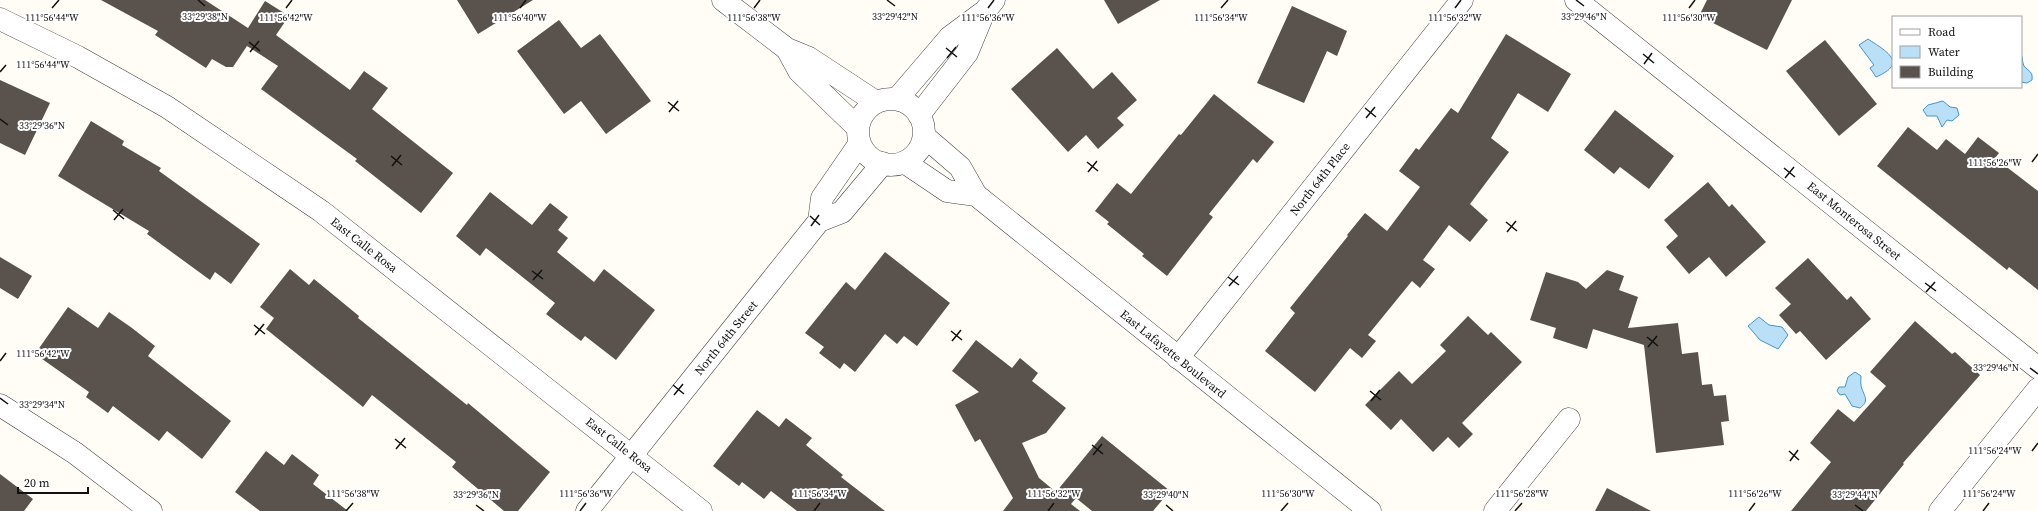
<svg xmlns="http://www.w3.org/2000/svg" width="2038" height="511" font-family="'Source Serif 4',serif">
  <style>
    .water { fill: #b9e0f7; stroke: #3f96cf }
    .building { fill: #5a524d }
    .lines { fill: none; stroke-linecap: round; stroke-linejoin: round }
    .minor-casing { stroke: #444; stroke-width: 23 }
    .tertiary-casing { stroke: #444; stroke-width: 23 }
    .minor { stroke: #fff; stroke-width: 22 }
    .tertiary { stroke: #fff; stroke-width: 22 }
    .ticks { fill: none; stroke: #111; stroke-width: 1.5 }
    .labels { text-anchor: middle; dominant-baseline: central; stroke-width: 4; stroke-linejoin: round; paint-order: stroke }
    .street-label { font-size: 12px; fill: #111; stroke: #fff }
    .ticks-label { font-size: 10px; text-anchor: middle; fill: #111; stroke: #fff; stroke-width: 4; stroke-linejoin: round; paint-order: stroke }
  </style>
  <rect width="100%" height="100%" fill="#fffdf5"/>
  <path class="water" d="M1868,39C1886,51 1909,63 1876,77L1870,68L1874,65L1859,45Z
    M2021,54C2023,58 2022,62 2024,66C2029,72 2033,71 2032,80L2027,83L2021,82Z
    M1943,101L1950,107L1957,108L1959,115L1952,121L1947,120L1942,127L1937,116H1927L1923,110L1928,105Z
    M1759,317L1769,325L1782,327L1788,335L1778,349L1760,340L1748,326Z
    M1855,372L1861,376C1861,380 1860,384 1862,389C1865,397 1869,401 1860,408L1852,406L1845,394L1840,395L1837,391L1839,387H1845L1848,377Z"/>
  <path class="building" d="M101,0H205L248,28L265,1L289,16L276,35L350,90L364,71L388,88L372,109L453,173L421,213L355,161L357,159L261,89L278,66L247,46L233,67H226L212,59L206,68L155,35L158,31Z
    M457,0H533L478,34Z
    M1104,0H1160L1118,24Z
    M1707,0H1792L1767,50L1699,16Z
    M1292,6L1347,31L1337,56L1327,51L1304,103L1257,83Z
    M559,20L581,48L600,34L651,101L606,134L581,101L564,114L517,51Z
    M1506,34L1571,74L1548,112L1518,93L1491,138L1509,152L1470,204L1488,220L1470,242L1449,225L1423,260L1435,269L1420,288L1412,281L1368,335L1376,341L1362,358L1350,348L1315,392L1265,351L1295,313L1290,308L1348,236L1347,235L1365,213L1387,231L1420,187L1399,171L1416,148L1419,150L1451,108L1458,113Z
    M1825,40L1877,104L1839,136L1786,71Z
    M1057,48L1093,89L1112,72L1137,100L1117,118L1124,125L1098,149L1086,135L1068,152L1011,89Z
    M0,80L50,103L25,155L0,143Z
    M1214,94L1274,142L1257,163L1253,159L1209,214L1213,217L1167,276L1142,256L1144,254L1107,224L1109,222L1095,211L1117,183L1131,194L1179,134L1181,135Z
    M1615,110L1674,156L1649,189L1620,167L1614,174L1584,150Z
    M91,121L124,141L122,145L161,168L159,171L260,244L231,284L215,272L210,280L147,234L149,231L58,176Z
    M1908,127L1937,150L1946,139L1965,154L1978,137L1999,153L1995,158L2038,191V290L2009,267L2007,270L1877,166Z
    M1708,182L1729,207L1732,204L1766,242L1726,277L1709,257L1689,274L1666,247L1678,236L1664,220Z
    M490,192L532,225L550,203L568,217L558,230L568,238L557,252L594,282L604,269L655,310L616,360L585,336L581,341L546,314L555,303L486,248L480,256L456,236Z
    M885,252L950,303L917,346L904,336L897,344L885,334L855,372L844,363L840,369L819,353L824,347L805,333L846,282L855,290Z
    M0,257L32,276L18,299L0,288Z
    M1808,258L1847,300L1851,296L1871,319L1826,360L1800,331L1796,334L1779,315L1791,304L1775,288Z
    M290,269L309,285L314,279L359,316L358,318L467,405L468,403L550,472L518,511H504L452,467L456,462L372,395L363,407L266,329L274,318L260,307Z
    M1607,270L1624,276L1619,290L1638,297L1628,328L1678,323L1682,354L1698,352L1702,385L1712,384L1714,396L1726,395L1729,421L1721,422L1724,445L1656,453L1644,345L1593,329L1587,349L1553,338L1556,328L1530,320L1546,272L1578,282L1586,289Z
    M68,307L98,328L109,312L132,328L155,346L148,356L231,421L202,459L167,431L159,441L113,406L108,413L86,397L89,392L35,354Z
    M1468,316L1488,335L1491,332L1522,362L1462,423L1473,434L1459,448L1448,437L1433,452L1401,419L1391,430L1365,405L1399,371L1412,384L1446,351L1440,345Z
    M1915,321L1952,354L1955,352L1980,375L1903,463L1904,464L1866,511H1791L1831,462L1810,443L1838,409L1854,422L1886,386L1870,372Z
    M976,340L1012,368L1020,358L1038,373L1032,381L1066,408L1046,433L1022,443L1039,478L1056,492L1102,436L1170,491L1153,511H1092L1076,498L1071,504L1080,511H1003L1013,498L980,439L975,442L955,405L979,392L952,371Z
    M757,410L779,427L786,418L812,438L806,445L843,475L841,477L885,511H797L771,491L764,499L742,482L739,486L713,466Z
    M266,451L284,465L292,454L319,475L313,484L348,511H260L235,492Z
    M0,474L33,499L24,511H0Z
    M1607,488L1651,511H1595Z"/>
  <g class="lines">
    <g class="minor-casing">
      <path id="minor" d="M1576,0L2038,368
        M0,19L78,57L167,107L321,211L701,511
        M1178,358L1462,0
        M0,405L75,453L151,511
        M1495,511L1569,419
        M1940,511L2038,389"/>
    </g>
    <g class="tertiary-casing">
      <path id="tertiary" d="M723,0L787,49L809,58L876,102
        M787,49L799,71L858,128
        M897,99L950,37L985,11L994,0
        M858 132a33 33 0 1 1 66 0a33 33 0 1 1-66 0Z
        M919,115L967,53L984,12
        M924,136L960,167L976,195L1370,511
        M904,162L947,191L976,195
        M819,221L822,198L860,143
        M587,511L819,221L842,212L883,163"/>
    </g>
    <use href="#minor" class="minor"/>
    <use href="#tertiary" class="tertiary"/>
  </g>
  <path class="ticks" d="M198,0L205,6M887,0L895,6M1576,0L1584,6M52,8L59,0M286,8L292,0M520,8L526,0M754,8L760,0M988,8L994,0M1221,8L1228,0M1455,8L1461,0M1689,8L1695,0M249,42L260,51M946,48L957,57M250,52L259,41M1643,54L1654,63M947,58L956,47M1644,64L1652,53M0,72L6,65M668,102L679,111M1365,108L1376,117M669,112L678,101M1366,118L1375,107M0,119L8,125M391,156L402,165M1087,162L1098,171M2032,162L2038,154M392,166L401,155M1784,168L1795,177M1088,172L1097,161M1785,178L1794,167M113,210L124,219M810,216L820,225M114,220L123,209M1506,222L1517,231M811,226L819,215M1507,232L1516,221M532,271L543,279M1228,277L1239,285M533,280L542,270M1925,283L1936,291M1229,286L1238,276M1926,292L1935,282M254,325L265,334M951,331L962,340M255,335L264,324M1647,337L1658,346M952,341L961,330M1648,347L1657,336M0,361L6,353M2030,368L2038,374M673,385L684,394M1370,391L1381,400M674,395L683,384M0,398L8,404M1371,401L1380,390M395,439L406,448M1092,445L1103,454M396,449L405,438M1789,451L1799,460M2032,451L2038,443M1093,455L1102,444M1790,461L1798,450M476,505L484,511M1166,505L1173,511M1855,505L1863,511M346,511L353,503M580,511L586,503M814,511L820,503M1048,511L1054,503M1281,511L1288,503M1515,511L1522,503M1749,511L1755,503M1983,511L1989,503"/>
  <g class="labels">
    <g class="street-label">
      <text transform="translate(1320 179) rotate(-52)">North 64th Place</text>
      <text transform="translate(1854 221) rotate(39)">East Monterosa Street</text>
      <text transform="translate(364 245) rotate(38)">East Calle Rosa</text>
      <text transform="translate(726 338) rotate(-51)">North 64th Street</text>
      <text transform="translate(1173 354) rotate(39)">East Lafayette Boulevard</text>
      <text transform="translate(619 445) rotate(38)">East Calle Rosa</text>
    </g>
  </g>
  <g class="ticks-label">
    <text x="205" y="20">33°29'38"N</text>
    <text x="895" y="20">33°29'42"N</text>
    <text x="1584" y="20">33°29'46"N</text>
    <text x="52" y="21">111°56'44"W</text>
    <text x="286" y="21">111°56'42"W</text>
    <text x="520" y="21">111°56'40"W</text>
    <text x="754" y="21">111°56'38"W</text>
    <text x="988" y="21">111°56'36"W</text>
    <text x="1221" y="21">111°56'34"W</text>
    <text x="1455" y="21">111°56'32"W</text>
    <text x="1689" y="21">111°56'30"W</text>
    <text x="43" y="68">111°56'44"W</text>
    <text x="42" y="129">33°29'36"N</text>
    <text x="1995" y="166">111°56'26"W</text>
    <text x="43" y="357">111°56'42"W</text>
    <text x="1996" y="371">33°29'46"N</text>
    <text x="42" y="408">33°29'34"N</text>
    <text x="1995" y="454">111°56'24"W</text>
    <text x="353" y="497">111°56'38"W</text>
    <text x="586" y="497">111°56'36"W</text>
    <text x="820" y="497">111°56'34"W</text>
    <text x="1054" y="497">111°56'32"W</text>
    <text x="1288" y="497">111°56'30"W</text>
    <text x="1522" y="497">111°56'28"W</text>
    <text x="1755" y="497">111°56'26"W</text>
    <text x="1989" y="497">111°56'24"W</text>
    <text x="476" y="498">33°29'36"N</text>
    <text x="1166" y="498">33°29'40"N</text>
    <text x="1855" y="498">33°29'44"N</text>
  </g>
  <rect x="1892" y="16" width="130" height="72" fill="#ffffff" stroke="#a0a0a0"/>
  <rect x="1900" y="29" width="20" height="6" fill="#ffffff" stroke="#a0a0a0"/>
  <text x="1928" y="36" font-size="12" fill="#111111">Road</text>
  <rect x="1900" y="46" width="20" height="12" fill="#b9e0f7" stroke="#a0a0a0"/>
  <text x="1928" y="56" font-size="12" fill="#111111">Water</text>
  <rect x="1900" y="66" width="20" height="12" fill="#5a524d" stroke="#a0a0a0"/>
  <text x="1928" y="76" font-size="12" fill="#111111">Building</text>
  <path d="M18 487v6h70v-6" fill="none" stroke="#111111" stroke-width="2"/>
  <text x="24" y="487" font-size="12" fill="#111111" stroke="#ffffff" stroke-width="3" paint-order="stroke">20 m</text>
</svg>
